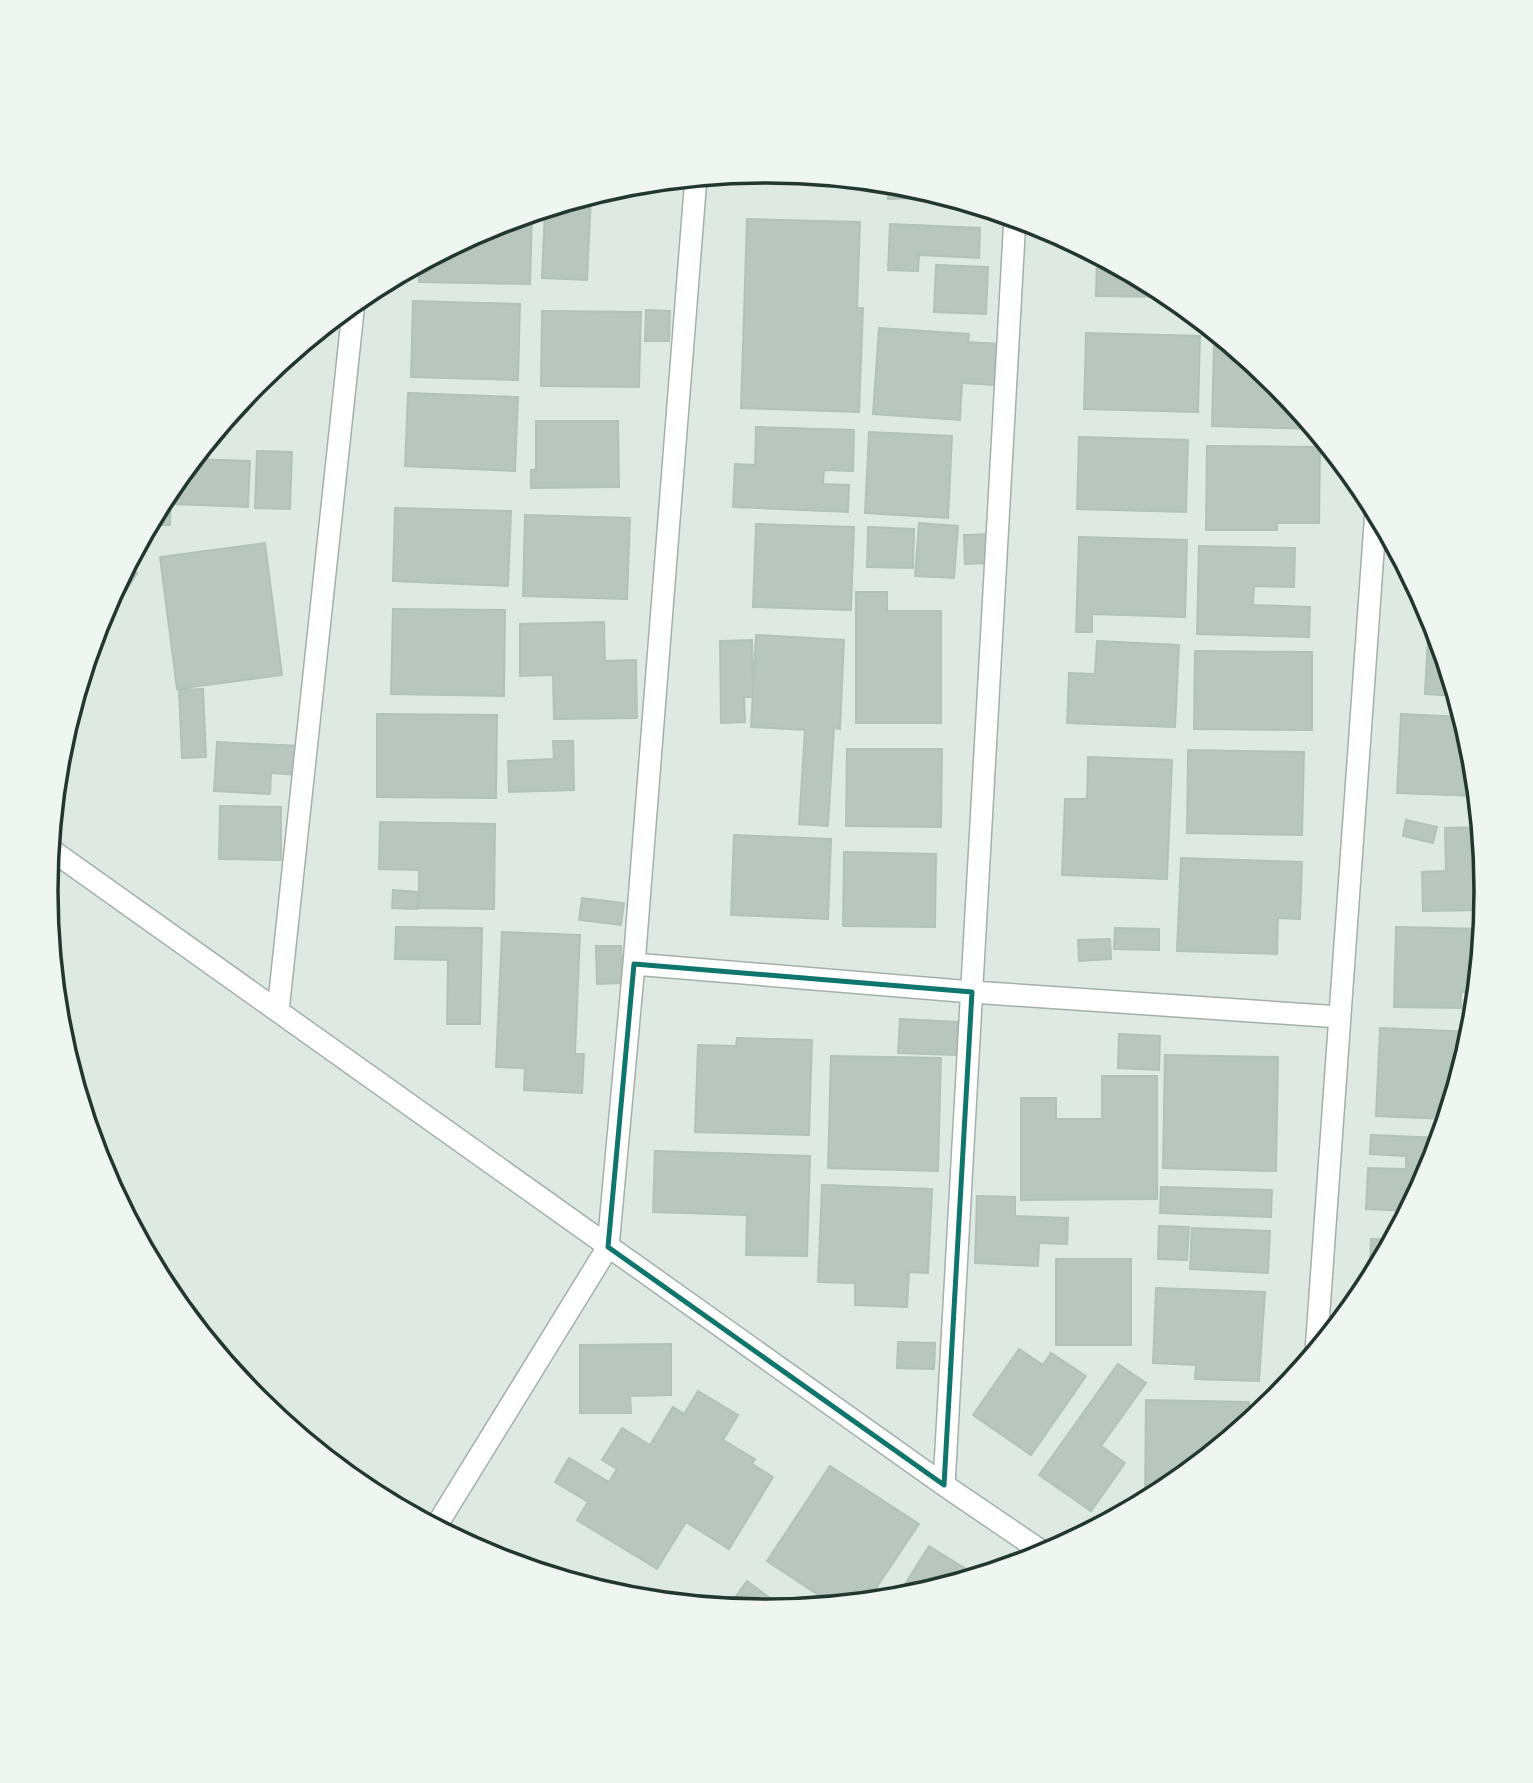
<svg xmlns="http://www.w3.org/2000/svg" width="1533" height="1783" font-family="Montserrat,sans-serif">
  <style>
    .building { fill: #b8c6bf; stroke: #b2c2ba; stroke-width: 2 }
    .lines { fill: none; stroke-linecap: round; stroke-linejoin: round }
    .street-casing { stroke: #a3b0aa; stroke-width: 24 }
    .street { stroke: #fff; stroke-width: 21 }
    .marked { fill: none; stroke: #0f766e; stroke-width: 5; stroke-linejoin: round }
    .rim { fill: none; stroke: #223730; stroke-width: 3.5 }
  </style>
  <rect width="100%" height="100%" fill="#dfe9e4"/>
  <path class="building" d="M664,181V188L618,187L626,184Z
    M888,182L908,184L949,197L888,199Z
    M591,195L587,280L542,278L545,209Z
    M532,213L530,284L419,282V263L491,225Z
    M747,219L860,222L857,308H863L859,412L741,408Z
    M890,224L980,228L979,258L919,255L918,271L888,270Z
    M1097,254L1167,292L1174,297L1096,296Z
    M936,265L988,267L986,314L934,312Z
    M413,301L520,304L518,380L411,377Z
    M646,310L670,311L669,341H645Z
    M542,311L641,312L639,387L541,386Z
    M879,328L969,334L968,342L998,344L995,385L962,383L960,420L873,414Z
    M1086,333L1200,336L1198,412L1084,409Z
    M1214,344L1231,345L1277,382L1316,429L1212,426Z
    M408,393L518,397L515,471L405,466Z
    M536,421H618L619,487L531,488V470H536Z
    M756,427L854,430L853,471L824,470L823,484L849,485L848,512L733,507L735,464L755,465Z
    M869,432L952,436L948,518L865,513Z
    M1079,437L1188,440L1186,512L1077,509Z
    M1207,446L1320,447L1319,523H1277V530H1206Z
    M257,451L292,452L290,509L255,508Z
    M193,459L250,461L248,507L174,504L175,481Z
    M171,486L170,525H149L167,491Z
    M395,508L511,511L508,586L393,581Z
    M525,515L630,518L627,599L523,596Z
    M919,523L958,526L954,578L915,576Z
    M756,524L854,527L851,610L753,607Z
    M868,527L914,529L913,568L867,567Z
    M991,534V563L965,564L964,535Z
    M1079,537L1187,540L1185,617L1092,614V632H1076Z
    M265,543L282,675L177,689L160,557Z
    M1199,546L1295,548L1294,587L1254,586L1253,605L1310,607L1309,637L1197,634Z
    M127,567L137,573L91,647L101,615Z
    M856,592H887V611H941V723H856Z
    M393,609L505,610L504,696L391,694Z
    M1429,617H1433L1457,696L1425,694Z
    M604,622L605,661L636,660L637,718L554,719L553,675L520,676V624Z
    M756,635L844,640L840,729L834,728L828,826L799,824L805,730L751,727Z
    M752,640L753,697H744L745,722L721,723L720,641Z
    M1097,641L1179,645L1175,727L1067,723L1069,673L1095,674Z
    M1195,651L1312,652V730L1194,729Z
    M203,689L206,757L182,758L179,690Z
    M377,714L497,715L496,798L377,797Z
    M1401,714L1463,717L1474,751L1478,796L1397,793Z
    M553,741H573L574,790L509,792L508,761L554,759Z
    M217,742L300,746L299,775L271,773L270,794L214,791Z
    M847,749H942L941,827L846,826Z
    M1188,750L1304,752L1302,835L1187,833Z
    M1088,757L1172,760L1167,879L1062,875L1065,799H1087Z
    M220,806L281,807V860L219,859Z
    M1406,820L1437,827L1433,843L1403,836Z
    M380,822L495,824L494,909L419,908V870L379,869Z
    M1481,827L1487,892L1486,910L1423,911L1422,872L1446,871L1445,828Z
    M734,835L831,839L828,919L731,915Z
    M844,852L936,854L935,927L843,926Z
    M1181,858L1302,862L1300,919L1278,918L1277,954L1177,951Z
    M393,890L418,892L417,909L392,908Z
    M582,898L624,903L621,925L579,920Z
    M396,927L482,928L480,1024H447L448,960L395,959Z
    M1396,927L1484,929L1478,992H1461V1008L1394,1007Z
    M1115,928L1159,929V950L1114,949Z
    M502,932L580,935L575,1054H584L582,1093L524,1090L525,1068L496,1067Z
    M1110,939L1111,959L1079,961L1078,940Z
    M596,946H621L623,983L597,984Z
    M900,1019L958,1022L957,1055L898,1053Z
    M1380,1028L1474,1032L1447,1119L1376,1116Z
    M1119,1034L1160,1036L1159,1070L1118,1068Z
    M737,1038L812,1040L809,1135L695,1132L698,1045L736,1046Z
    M1165,1055L1278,1057L1276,1171L1163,1168Z
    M831,1056L941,1058L938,1171L828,1168Z
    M1102,1076H1157V1199L1021,1200V1098H1056V1119H1102Z
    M1371,1135L1441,1138L1432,1168L1409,1211L1366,1209L1368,1168L1406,1169V1156L1370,1154Z
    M655,1151L810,1156L807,1256L746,1255L747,1215L653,1212Z
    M822,1185L932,1189L928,1273L909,1272L907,1307L855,1305V1283L818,1282Z
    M1161,1187L1272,1190L1271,1217L1160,1213Z
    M977,1196L1015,1197V1216L1068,1218L1067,1244L1039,1243L1038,1266L975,1263Z
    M1159,1226L1189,1227L1187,1260L1158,1259Z
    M1192,1228L1270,1231L1268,1273L1190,1269Z
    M1371,1239L1394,1240L1378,1270H1370Z
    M1056,1259H1131V1345H1056Z
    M1156,1288L1265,1292L1259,1381L1195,1379L1196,1365L1153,1363Z
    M898,1342L935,1343L934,1369L897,1368Z
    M671,1344V1395L630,1396L631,1413H580V1345Z
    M1019,1349L1043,1365L1051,1353L1086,1376L1031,1455L973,1415Z
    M1118,1364L1146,1383L1101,1446L1125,1463L1091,1511L1039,1475Z
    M698,1391L738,1415L723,1440L755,1459L752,1464L773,1477L729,1549L686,1522L657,1569L577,1520L588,1502L555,1482L569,1458L609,1482L617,1469L602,1460L622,1428L650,1445L673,1407L684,1414Z
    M1146,1400L1249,1402V1424L1167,1491L1145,1502Z
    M830,1466L919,1524L866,1603L835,1606L767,1561Z
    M929,1546L966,1569L958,1583L907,1599L895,1600Z
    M747,1581L786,1610L766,1612L727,1609Z"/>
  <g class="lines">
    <g class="street-casing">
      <path id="street" d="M50,849L944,1485L1047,1555
        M634,964L972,992L1340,1017
        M278,1011L354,302
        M1316,1352L1376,510
        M944,1485L1015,217
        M435,1528L608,1247L634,964L696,177"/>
    </g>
    <use href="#street" class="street"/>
  </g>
  <path class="marked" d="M634,964L972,992L944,1485L608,1247Z"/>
  <path d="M0 0H1533V1783H0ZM58 891a708 708 0 1 1 1416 0a708 708 0 1 1-1416 0Z" fill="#eff6f2" fill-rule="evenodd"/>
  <path class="rim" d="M58 891a708 708 0 1 1 1416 0a708 708 0 1 1-1416 0Z"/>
</svg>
